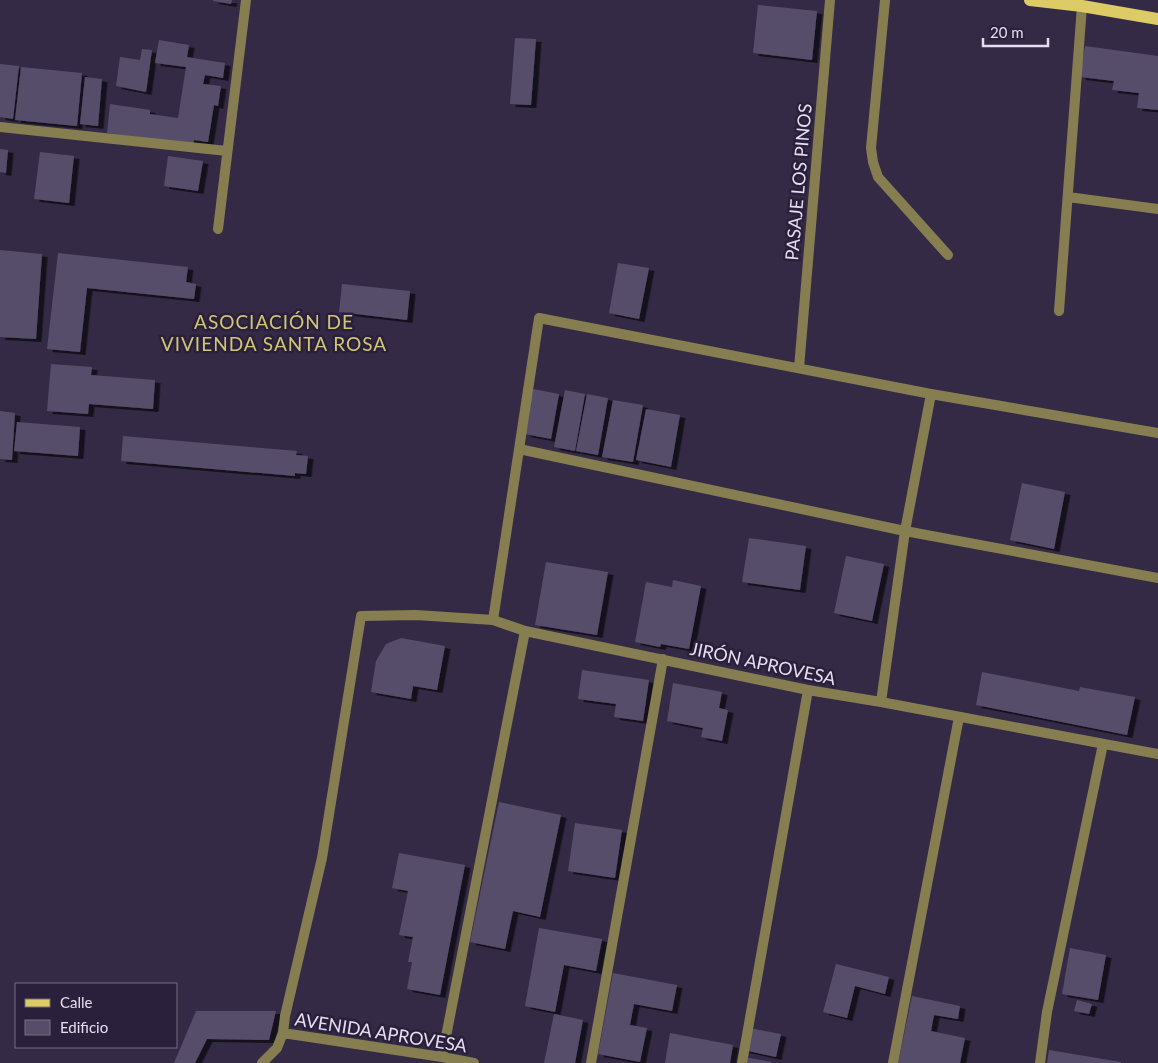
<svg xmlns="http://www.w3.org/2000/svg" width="1158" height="1063" font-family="Lato,sans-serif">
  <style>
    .building { fill: #574d6a; filter: url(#shadow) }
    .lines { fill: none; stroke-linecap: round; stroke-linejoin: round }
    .service { stroke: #867e50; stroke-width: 10 }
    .minor { stroke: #867e50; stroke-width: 10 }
    .primary { stroke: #dc6; stroke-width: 12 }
    .labels { text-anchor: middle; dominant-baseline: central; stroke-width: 5; stroke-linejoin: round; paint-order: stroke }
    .street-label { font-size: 18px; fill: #e4def0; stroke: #2a203b }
    .neighbourhood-label { font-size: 19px; letter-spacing: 1px; fill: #d2c577; stroke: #2a203b }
  </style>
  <defs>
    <filter id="shadow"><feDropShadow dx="5.5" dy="3" stdDeviation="0" flood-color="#0009"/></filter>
  </defs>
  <rect width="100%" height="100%" fill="#342a45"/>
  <path class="building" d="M213,0H232L231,4L213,1Z
    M758,5L817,11L812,60L753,53Z
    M515,38L536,39L531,105L510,104Z
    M159,40L189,45L187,57L225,63L223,78L205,75L203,84L221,86L218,106L214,105L208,142L194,140L193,145L107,133L110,104L150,110V114L178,118L186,67L155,63Z
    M1085,46L1158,56V110L1137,108L1139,93L1112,90L1114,81L1080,77Z
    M142,49L152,50L146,92L116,86L120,57L140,60Z
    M0,64L19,66L13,119L0,117Z
    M21,67L82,73L77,126L15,120Z
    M85,77L102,79L98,126L80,124Z
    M0,149L8,150L6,173L0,172Z
    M40,152L74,156L69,203L34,199Z
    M168,156L203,161L198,191L164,186Z
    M0,250L42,254L36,339L0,337Z
    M58,253L188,267L186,282L196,284L194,299L87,288L80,352L47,349Z
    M618,263L649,268L639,319L609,313Z
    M342,284L410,291L407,320L339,312Z
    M51,364L92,367L91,375L155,380L153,409L89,404L88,414L47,411Z
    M533,389L559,394L551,439L525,434Z
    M565,390L585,394L575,451L554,447Z
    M587,394L608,398L598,455L576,451Z
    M613,400L643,405L633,462L602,457Z
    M646,409L680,415L671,467L636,460Z
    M0,411L15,413L12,460L0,459Z
    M17,422L80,427L78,456L14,451Z
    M123,436L297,451L296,455L308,456L306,474L295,473V476L121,461Z
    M1022,483L1065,492L1054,549L1010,540Z
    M749,538L806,546L800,590L742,582Z
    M846,556L884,564L872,621L834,613Z
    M546,562L608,572L597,635L535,625Z
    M673,580L701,586L689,649L661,644L660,647L635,642L646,582L672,587Z
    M401,638L445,646L437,690L413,686L411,699L371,692L376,661L386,644Z
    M582,670L649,680L643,721L614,717L616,704L578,699Z
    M982,672L1079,691L1080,687L1135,697L1127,735L976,705Z
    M673,683L722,692L719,708L728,710L722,741L701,737L703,728L667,721Z
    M499,802L561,815L540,917L513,911L505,949L470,942Z
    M575,823L622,830L615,878L568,871Z
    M399,853L465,865L440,995L407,989L412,962H408L413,937L399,935L408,891L392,888Z
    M539,928L602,939L596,971L564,965L555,1012L525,1006Z
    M1070,948L1106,955L1098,1000L1062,994Z
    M836,964L889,977L885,994L855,986L847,1018L823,1012Z
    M613,973L677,985L672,1011L634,1004L630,1025L647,1028L640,1062L598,1054Z
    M912,996L960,1006L958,1019L934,1015L931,1031L965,1038L960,1063H898Z
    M1077,1000L1092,1004L1089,1014L1074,1011Z
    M196,1011H276L269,1040L207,1039L195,1063H174Z
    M554,1014L583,1020L575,1063H544Z
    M749,1028L781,1034L776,1057L744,1050Z
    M670,1033L733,1045L730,1063H665Z
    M1049,1050L1121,1062V1063H1047Z
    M744,1057L772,1062L771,1063H743Z"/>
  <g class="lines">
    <path class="service" d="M885,0L871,148L873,162L878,177L948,255"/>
    <path class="minor" d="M0,127L227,151
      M1068,197L1158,209
      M218,229L246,0
      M1059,311L1082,6
      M799,368L830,0
      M519,449L905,531L1158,578
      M493,620L539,318L931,394L1158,433
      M881,702L905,531L931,394
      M283,1033L442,1057L474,1063
      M442,1057L525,631
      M262,1063L277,1048L283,1033L285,1016L322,858L361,616L416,615L493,620L525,631L808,690L881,702L1158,754
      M591,1063L663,659
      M742,1063L808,690
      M893,1063L959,717
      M1040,1063L1047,1012L1103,744"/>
    <path class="primary" d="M1030,0L1082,6L1158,19"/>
  </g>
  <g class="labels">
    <g class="street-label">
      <text transform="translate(798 182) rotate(-85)">PASAJE LOS PINOS</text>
      <text transform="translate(763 663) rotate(12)">JIRÓN APROVESA</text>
      <text transform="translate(381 1032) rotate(9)">AVENIDA APROVESA</text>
    </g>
    <g class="neighbourhood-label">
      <text x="274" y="321">ASOCIACIÓN DE<tspan x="274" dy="22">VIVIENDA SANTA ROSA</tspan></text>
    </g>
  </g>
  <rect x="15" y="983" width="162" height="65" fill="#2a203b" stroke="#746c83"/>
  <rect x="25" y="999" width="25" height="8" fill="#ddcc66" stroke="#746c83"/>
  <text x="60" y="1008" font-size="15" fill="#e4def0">Calle</text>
  <rect x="25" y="1020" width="25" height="15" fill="#574d6a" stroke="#746c83"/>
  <text x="60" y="1033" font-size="15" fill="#e4def0">Edificio</text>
  <path d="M983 38v8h65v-8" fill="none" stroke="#e4def0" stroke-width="2.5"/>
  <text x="990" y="38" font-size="15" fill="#e4def0" stroke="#2a203b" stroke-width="4" paint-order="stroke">20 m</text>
</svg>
